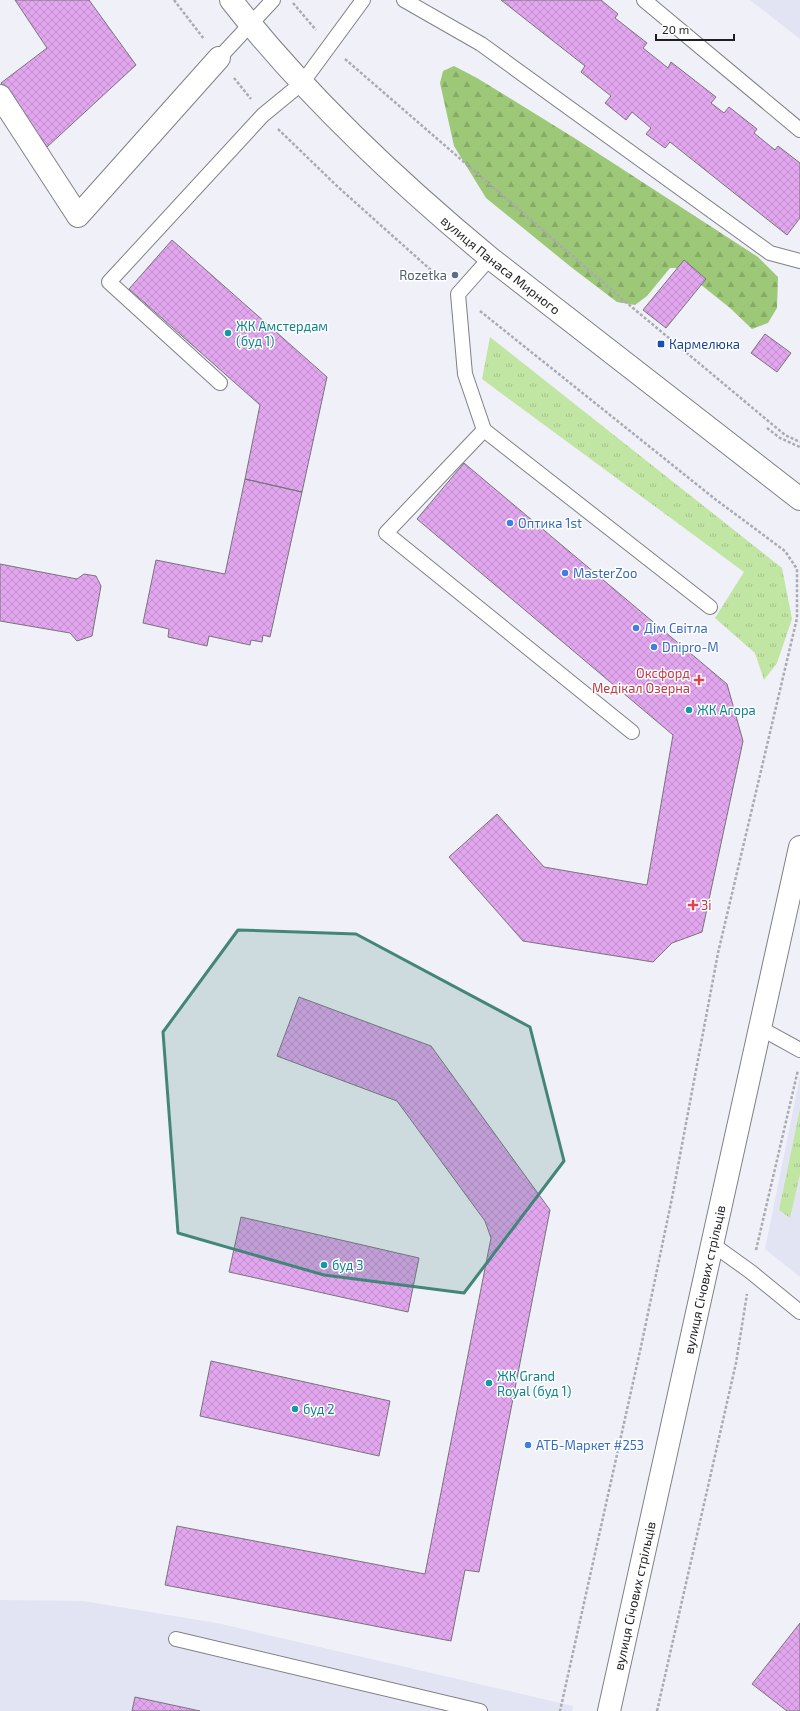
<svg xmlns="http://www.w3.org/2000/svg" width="800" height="1711" font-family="'Exo 2',sans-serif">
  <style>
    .built { fill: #e3e4f3 }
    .grass { fill: url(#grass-tufts) }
    .forest { fill: url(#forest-firs) }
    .building { fill: url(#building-cross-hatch); stroke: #787479 }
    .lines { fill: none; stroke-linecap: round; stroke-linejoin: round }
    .lane-casing { stroke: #808087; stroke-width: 16 }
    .street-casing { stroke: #808087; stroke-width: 24 }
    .secondary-casing { stroke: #808087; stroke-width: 24 }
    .path { stroke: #aaaab0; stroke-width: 2.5; stroke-dasharray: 3 2; stroke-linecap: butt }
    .lane { stroke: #fff; stroke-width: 14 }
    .street { stroke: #fff; stroke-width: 22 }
    .secondary { stroke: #fff; stroke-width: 22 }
    .marked { fill: #438679; fill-opacity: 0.2; stroke: #438679; stroke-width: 3; stroke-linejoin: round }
    .service-dot { fill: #5c6f8a; stroke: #fff; stroke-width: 1.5 }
    .culture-dot { fill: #0f9aa8; stroke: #fff; stroke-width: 1.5 }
    .transit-dot { fill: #1a4fb4; stroke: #fff; stroke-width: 1.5 }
    .shop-dot { fill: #3f7fe0; stroke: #fff; stroke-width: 1.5 }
    .health-dot { fill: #e0444e; stroke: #fff; stroke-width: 1.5 }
    .labels { text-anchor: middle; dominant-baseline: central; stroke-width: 3; stroke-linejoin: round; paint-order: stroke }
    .street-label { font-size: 13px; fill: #1f1f22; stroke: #fff }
    .service-label { font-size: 13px; fill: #4e5e75; stroke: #fff; text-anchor: end }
    .culture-label { font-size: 13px; fill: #0d838f; stroke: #fff; text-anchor: start }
    .transit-label { font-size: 13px; fill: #164399; stroke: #fff; text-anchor: start }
    .shop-label { font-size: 13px; fill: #366cbe; stroke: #fff; text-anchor: start }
    .health-label { font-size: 13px; fill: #be3a42; stroke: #fff; text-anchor: end }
  </style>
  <defs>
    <pattern id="grass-tufts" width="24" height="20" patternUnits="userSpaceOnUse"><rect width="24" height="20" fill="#c1e5a2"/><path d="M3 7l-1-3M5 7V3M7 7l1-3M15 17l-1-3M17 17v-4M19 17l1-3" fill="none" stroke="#a5c48b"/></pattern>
    <pattern id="forest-firs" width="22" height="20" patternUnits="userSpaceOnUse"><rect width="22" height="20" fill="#9dc877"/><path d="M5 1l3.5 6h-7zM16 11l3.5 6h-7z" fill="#87ab67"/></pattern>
    <pattern id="building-cross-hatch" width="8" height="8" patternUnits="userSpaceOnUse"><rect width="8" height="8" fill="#e1a6ee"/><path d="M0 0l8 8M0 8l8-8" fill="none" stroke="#c18ecc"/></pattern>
  </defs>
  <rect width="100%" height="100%" fill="#f0f0f8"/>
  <path class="built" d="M750,0H800V39Z
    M800,1076V1277L765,1249Z
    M0,1600L83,1601L217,1623L573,1706L572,1711H0Z"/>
  <path class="grass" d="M490,337L782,568L792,619L777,663L764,680L755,653L715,618L744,572L482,379Z
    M800,1109V1174L790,1218L779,1210Z"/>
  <path class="forest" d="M454,66L477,78L576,139L758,257L778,277L777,308L768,323L752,329L730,308L680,268H670L647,296L635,305L617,302L571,267L486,198L454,146L440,83L443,71Z"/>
  <path class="building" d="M15,0H89L136,65L47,147L1,83L47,48Z
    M501,0H601L618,14L615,18L647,43L643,48L668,68L671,62L716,97L711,103L724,113L729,107L757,129L754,133L775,150L778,146L800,163V218L787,235L670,142L665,148L646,134L651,128L632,112L626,120L605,103L611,96L581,72L585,66Z
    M172,240L327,377L302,492L245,479L260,405L129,289Z
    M684,260L706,279L666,328L643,310Z
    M765,334L791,353L777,372L751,353Z
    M464,463L727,684L743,741L702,932L672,943L653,962L523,941L449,857L497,814L544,867L647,885L673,735L417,519Z
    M245,479L302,492L270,637L263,635L262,642L251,640L250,645L209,636L207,646L168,637L169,629L143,623L156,560L225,574Z
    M0,564L77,579L84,574L96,576L101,586L92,636L77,641L70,633L0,621Z
    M299,997L431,1046L550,1210L479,1572L465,1570L451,1641L165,1585L177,1526L425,1574L491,1238L485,1221L397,1101L277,1056Z
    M241,1217L419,1258L408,1312L229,1272Z
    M211,1361L390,1401L379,1456L200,1416Z
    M800,1623V1711H787L752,1684Z
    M135,1697L200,1711H132Z"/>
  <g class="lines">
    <g class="lane-casing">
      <path id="lane" d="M404,0L481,44L770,253L800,261
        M644,0L800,130
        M219,58L273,0
        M490,258L458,294L465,374L484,430L386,533L632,732
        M220,383L109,282L263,115L302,83L363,0
        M484,430L710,607
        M760,1028L800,1050
        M712,1244L751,1272L800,1312
        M176,1639L480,1711"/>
    </g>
    <g class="street-casing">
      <path id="street" d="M0,96L78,216L219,58"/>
    </g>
    <g class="secondary-casing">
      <g id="secondary">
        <path id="s1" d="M231,0C306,96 397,181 490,258L800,499"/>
        <path id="s2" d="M609,1711L800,847"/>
      </g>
    </g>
    <path class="path" d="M174,0L204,39
      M293,3L316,30
      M345,59L621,298L785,435L800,442
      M234,78L251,99
      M278,129L338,187L442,280
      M480,311L715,499L785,551L797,569V618L718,953L672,1198L642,1342L560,1711
      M767,428L780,438L800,447
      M756,1250L798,1070
      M657,1711L736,1363L747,1294"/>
    <use href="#lane" class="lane"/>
    <use href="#street" class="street"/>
    <use href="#secondary" class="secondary"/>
  </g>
  <path class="marked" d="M238,930L356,934L530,1027L564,1161L464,1293L324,1275L178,1233L163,1032Z"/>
  <circle class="service-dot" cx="455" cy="275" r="4"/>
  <g class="culture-dot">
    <circle cx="228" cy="333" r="4"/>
    <circle cx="689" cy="710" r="4"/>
    <circle cx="324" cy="1265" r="4"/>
    <circle cx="489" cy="1383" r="4"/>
    <circle cx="295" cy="1409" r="4"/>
  </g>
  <rect class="transit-dot" x="657" y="340" width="8" height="8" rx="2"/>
  <g class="shop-dot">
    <circle cx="510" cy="523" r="4"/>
    <circle cx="565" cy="573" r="4"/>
    <circle cx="636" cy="628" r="4"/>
    <circle cx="654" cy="647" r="4"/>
    <circle cx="528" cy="1445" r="4"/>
  </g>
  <g class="health-dot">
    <path d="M697 674h4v4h4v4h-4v4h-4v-4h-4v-4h4z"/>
    <path d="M691 899h4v4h4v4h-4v4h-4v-4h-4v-4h4z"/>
  </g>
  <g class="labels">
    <g class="street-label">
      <text stroke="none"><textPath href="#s1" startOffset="379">вулиця Панаса Мирного</textPath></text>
      <text stroke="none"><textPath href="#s2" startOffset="442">вулиця Січових стрільців</textPath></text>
      <text stroke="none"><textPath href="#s2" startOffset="118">вулиця Січових стрільців</textPath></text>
    </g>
    <g class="service-label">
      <text x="447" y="275">Rozetka</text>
    </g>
    <g class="culture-label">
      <text x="236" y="326">ЖК Амстердам<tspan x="236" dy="15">(буд 1)</tspan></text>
      <text x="697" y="710">ЖК Агора</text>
      <text x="332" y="1265">буд 3</text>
      <text x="497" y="1376">ЖК Grand<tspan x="497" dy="15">Royal (буд 1)</tspan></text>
      <text x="303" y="1409">буд 2</text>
    </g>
    <g class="transit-label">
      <text x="669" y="344">Кармелюка</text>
    </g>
    <g class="shop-label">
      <text x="518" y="523">Оптика 1st</text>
      <text x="573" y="573">MasterZoo</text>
      <text x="644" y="628">Дім Світла</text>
      <text x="662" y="647">Dnipro-M</text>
      <text x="536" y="1445">АТБ-Маркет #253</text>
    </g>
    <g class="health-label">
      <text x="690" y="673">Оксфорд<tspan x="690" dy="15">Медікал Озерна</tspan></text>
      <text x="701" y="905" text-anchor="start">3і</text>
    </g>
  </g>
  <path d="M656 34v6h78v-6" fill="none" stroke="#1f1f22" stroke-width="2"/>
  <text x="662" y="34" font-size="12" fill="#1f1f22" stroke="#ffffff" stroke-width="3" paint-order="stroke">20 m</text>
</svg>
